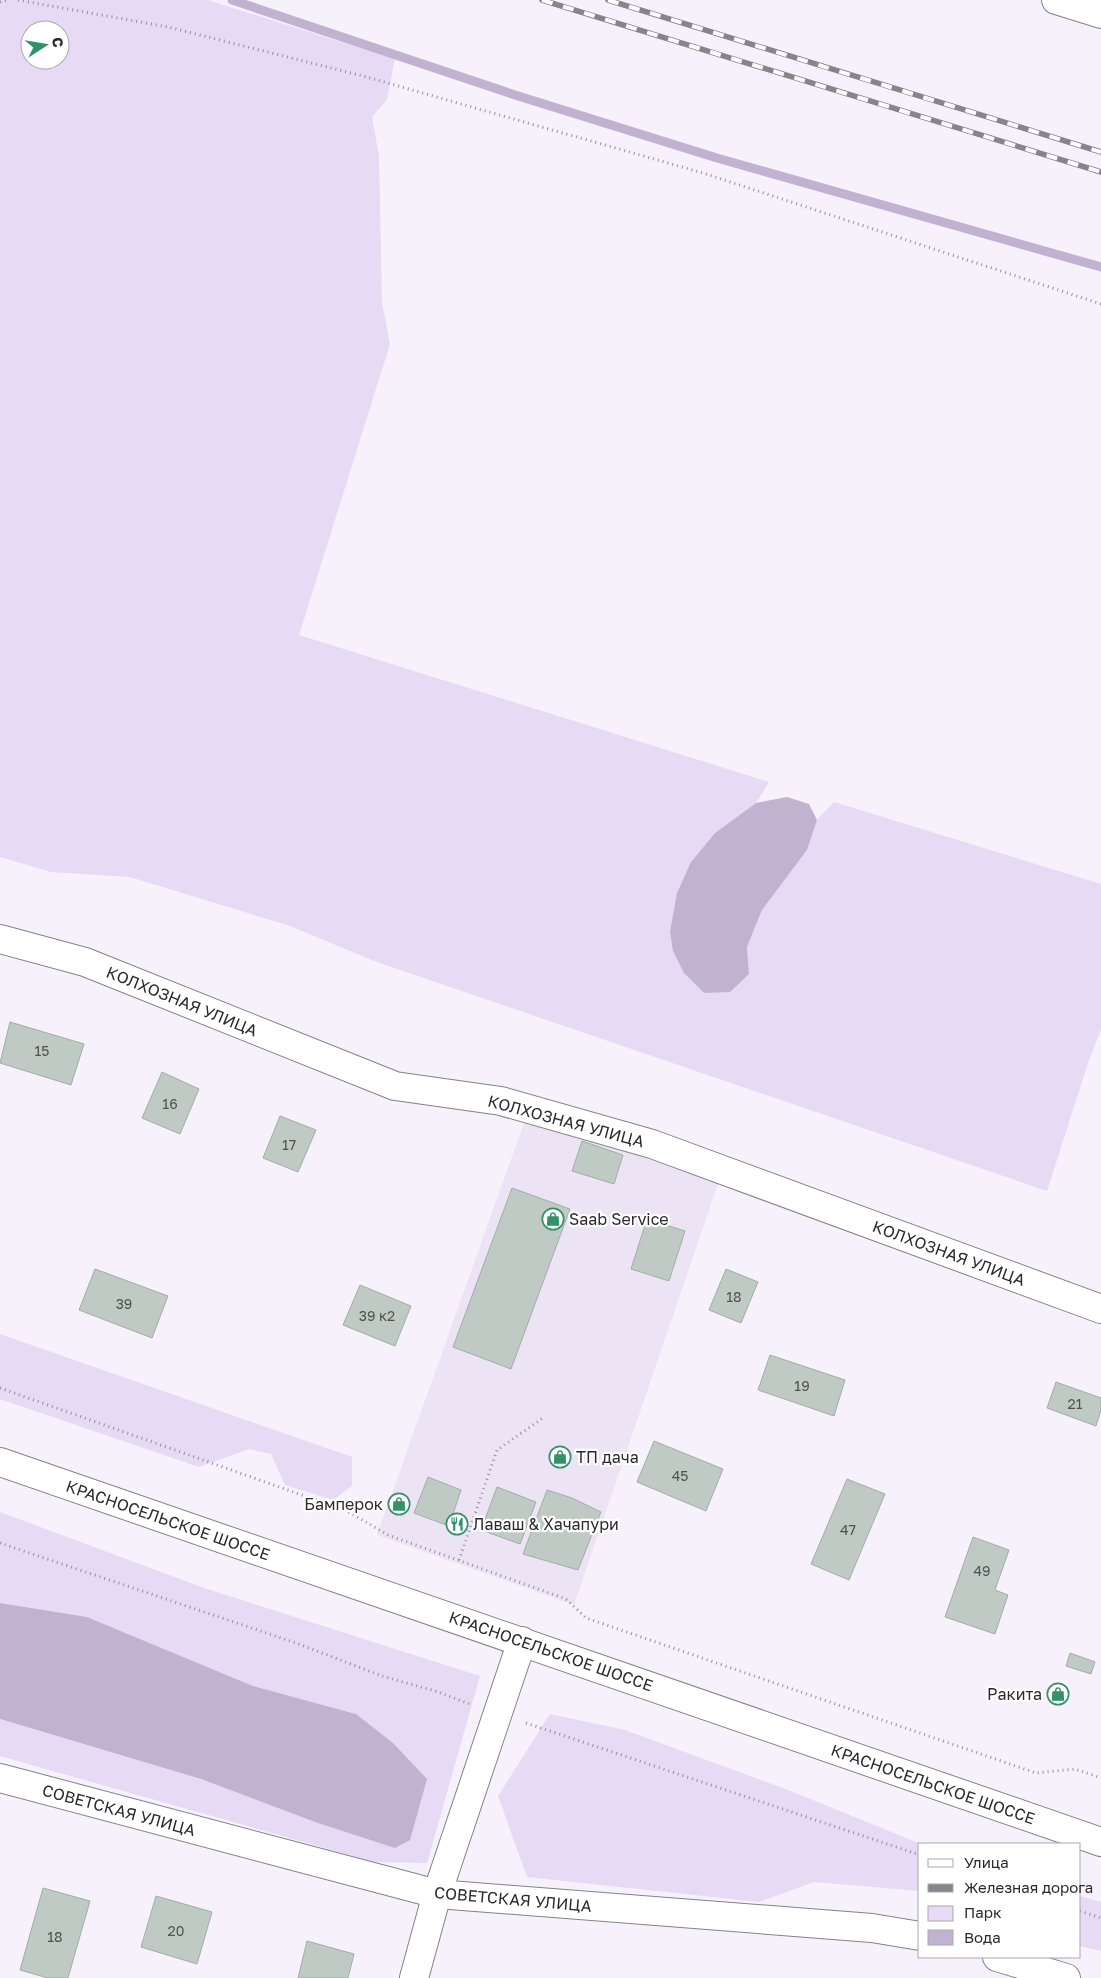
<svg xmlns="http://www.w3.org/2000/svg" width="1101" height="1978" font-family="'Golos Text',sans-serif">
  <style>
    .built { fill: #ece4f5 }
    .green { fill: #e6daf4; fill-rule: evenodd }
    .water { fill: #c1b2d1 }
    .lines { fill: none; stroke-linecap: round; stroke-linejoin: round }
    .stream { stroke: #c1b2d1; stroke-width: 9 }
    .building { fill: #bfcac4; stroke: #a2ada7 }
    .street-casing { stroke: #85818a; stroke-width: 30 }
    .highway-casing { stroke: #85818a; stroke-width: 30 }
    .path { stroke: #949198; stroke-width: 3; stroke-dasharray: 1 4; stroke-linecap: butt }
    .street { stroke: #fff; stroke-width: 28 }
    .highway { stroke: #fff; stroke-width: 28 }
    .rail-casing { stroke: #88848b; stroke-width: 5.5 }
    .rail { stroke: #fff; stroke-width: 4; stroke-dasharray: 11; stroke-linecap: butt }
    .labels { text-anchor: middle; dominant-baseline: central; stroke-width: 4.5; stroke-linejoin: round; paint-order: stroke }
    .number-label { font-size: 14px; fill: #505153 }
    .street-label { font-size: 16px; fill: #2b292d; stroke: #fff }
    .poi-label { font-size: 16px; fill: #2b292d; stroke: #fff; text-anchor: start }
  </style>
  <rect width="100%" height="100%" fill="#f6f1fb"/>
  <path class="built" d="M525,1120L719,1181L574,1605L377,1535Z"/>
  <path class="green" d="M0,0H208L395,59L387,99L372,117L379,157L382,303L390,344L299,635L769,782L756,803L715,833L691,862L749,974L747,947L762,910L807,850L817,820L834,802L1101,884V1029L1088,1063L1047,1191L374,961L290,926L130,877L51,872L0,857ZM30,30H60V60H30Z
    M0,1334L352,1457V1486L333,1500L285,1485L271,1454L249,1449L199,1467L0,1399Z
    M0,1512L204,1588L480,1676L427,1863L374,1862L0,1756V1719L201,1779L315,1822L356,1714L253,1686L87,1617L0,1603Z
    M550,1714L625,1730L788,1790L921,1844L920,1891L814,1882L759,1902L527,1877L498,1796Z
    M1080,1896L1101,1902V1951L1080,1946Z"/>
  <path class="water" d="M787,797L809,804L817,820L807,850L762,910L747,947L749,974L730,992L704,993L684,973L673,951L670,932L677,893L691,862L715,833L756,803Z
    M0,1603L87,1617L253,1686L356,1714L393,1743L427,1779L410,1840L395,1848L315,1822L201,1779L0,1719Z"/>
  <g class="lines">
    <path class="stream" d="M232,0L515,95L717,158L1101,267"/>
  </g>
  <path class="building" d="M10,1022L84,1044L71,1085L0,1063Z
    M162,1072L199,1089L180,1134L142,1118Z
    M280,1116L316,1130L298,1172L263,1158Z
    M582,1141L623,1155L614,1184L572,1171Z
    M512,1188L570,1209L511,1369L453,1347Z
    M647,1219L685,1231L669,1281L631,1269Z
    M95,1269L168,1296L152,1338L79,1310Z
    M726,1269L758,1282L741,1323L709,1310Z
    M360,1285L411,1306L395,1346L343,1325Z
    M770,1355L845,1380L834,1416L758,1390Z
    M1056,1382L1101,1398V1410L1096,1426L1047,1408Z
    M654,1441L723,1469L706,1511L637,1482Z
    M428,1477L461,1490L449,1526L414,1513Z
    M847,1479L885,1494L849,1580L811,1564Z
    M497,1487L536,1502L520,1544L481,1530Z
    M547,1490L572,1498L601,1512L578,1570L523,1554Z
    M973,1537L1009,1550L995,1590L1008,1595L995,1634L945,1617Z
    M1070,1653L1095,1662L1091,1674L1066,1666Z
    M43,1888L90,1901L68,1978H48L20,1970Z
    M156,1896L212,1912L197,1964L141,1947Z
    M307,1941L354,1954L348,1978H298Z"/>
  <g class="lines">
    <g class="street-casing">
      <path id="street" d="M1056,0L1101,14
        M0,939L85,962L395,1086L501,1101L652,1144L1101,1309
        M0,1778L437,1894L872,1928L920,1936
        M997,1957L1066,1978
        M414,1978L437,1894L522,1641"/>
    </g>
    <g class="highway-casing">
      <path id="highway" d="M0,1462L1101,1842"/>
    </g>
    <path class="path" d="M18,0L168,27L363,76L703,173L1101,304
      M0,2L8,0
      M0,1388L347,1511L388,1535L566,1599L586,1618L1036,1773L1075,1769L1101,1778
      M0,1543L296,1643L382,1676L435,1691L470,1704
      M459,1560L497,1450L543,1418
      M526,1723L920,1855
      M1080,1911L1101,1918"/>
    <use href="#street" class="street"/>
    <use href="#highway" class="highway"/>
    <g class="rail-casing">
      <path id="rail" d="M542,0L1101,172
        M608,0L1101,152"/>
    </g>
    <use href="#rail" class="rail"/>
  </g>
  <defs>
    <g id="shop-ring" transform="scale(1.125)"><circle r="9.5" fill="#fff" stroke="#339168" stroke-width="1.5"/><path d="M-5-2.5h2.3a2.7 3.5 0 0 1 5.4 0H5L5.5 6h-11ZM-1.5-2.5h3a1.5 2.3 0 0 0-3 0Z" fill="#339168"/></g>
    <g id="restaurant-ring" transform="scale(1.125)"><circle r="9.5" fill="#fff" stroke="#339168" stroke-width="1.5"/><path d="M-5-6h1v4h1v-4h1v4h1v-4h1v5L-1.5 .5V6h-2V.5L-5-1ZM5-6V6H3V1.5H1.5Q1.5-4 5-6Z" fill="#339168"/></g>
  </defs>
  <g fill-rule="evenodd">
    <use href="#shop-ring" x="553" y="1219"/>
    <use href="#shop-ring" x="560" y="1457"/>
    <use href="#shop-ring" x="399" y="1504"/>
    <use href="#restaurant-ring" x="457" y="1524"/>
    <use href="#shop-ring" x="1058" y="1694"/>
  </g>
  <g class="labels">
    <g class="number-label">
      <text x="42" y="1050">15</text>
      <text x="170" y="1103">16</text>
      <text x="289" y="1144">17</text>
      <text x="734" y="1296">18</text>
      <text x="124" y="1303">39</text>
      <text x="377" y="1315">39 к2</text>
      <text x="802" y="1385">19</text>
      <text x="1075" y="1403">21</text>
      <text x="680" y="1475">45</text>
      <text x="848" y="1529">47</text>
      <text x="982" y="1570">49</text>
      <text x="176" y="1930">20</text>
      <text x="55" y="1936">18</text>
    </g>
    <g class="street-label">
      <text transform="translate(182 1001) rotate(22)">КОЛХОЗНАЯ УЛИЦА</text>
      <text transform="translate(566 1121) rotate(15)">КОЛХОЗНАЯ УЛИЦА</text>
      <text transform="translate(949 1253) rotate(20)">КОЛХОЗНАЯ УЛИЦА</text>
      <text transform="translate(168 1520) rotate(19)">КРАСНОСЕЛЬСКОЕ ШОССЕ</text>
      <text transform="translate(551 1651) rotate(19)">КРАСНОСЕЛЬСКОЕ ШОССЕ</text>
      <text transform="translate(933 1784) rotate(19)">КРАСНОСЕЛЬСКОЕ ШОССЕ</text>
      <text transform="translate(119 1810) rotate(15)">СОВЕТСКАЯ УЛИЦА</text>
      <text transform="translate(513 1899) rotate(5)">СОВЕТСКАЯ УЛИЦА</text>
    </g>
    <g class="poi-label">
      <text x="569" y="1219">Saab Service</text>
      <text x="576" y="1457">ТП дача</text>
      <text x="383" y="1504" text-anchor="end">Бамперок</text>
      <text x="473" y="1524">Лаваш &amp; Хачапури</text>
      <text x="1042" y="1694" text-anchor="end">Ракита</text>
    </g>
  </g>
  <rect x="918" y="1843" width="162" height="115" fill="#ffffff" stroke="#aaa9ab"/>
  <rect x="928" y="1859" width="25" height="8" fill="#ffffff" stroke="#aaa9ab"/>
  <text x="964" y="1868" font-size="15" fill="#2b292d">Улица</text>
  <rect x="928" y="1884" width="25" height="8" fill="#88848b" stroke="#aaa9ab"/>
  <text x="964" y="1893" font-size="15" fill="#2b292d">Железная дорога</text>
  <rect x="928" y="1906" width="25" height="15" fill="#e6daf4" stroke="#aaa9ab"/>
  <text x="964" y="1918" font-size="15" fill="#2b292d">Парк</text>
  <rect x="928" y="1930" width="25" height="15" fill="#c1b2d1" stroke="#aaa9ab"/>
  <text x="964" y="1943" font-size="15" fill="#2b292d">Вода</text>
  <g transform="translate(45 45) rotate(78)"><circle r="24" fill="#ffffff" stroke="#aaa9ab"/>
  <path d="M0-4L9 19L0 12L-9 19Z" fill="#339168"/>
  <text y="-8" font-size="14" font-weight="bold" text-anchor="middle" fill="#2b292d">С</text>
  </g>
</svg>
